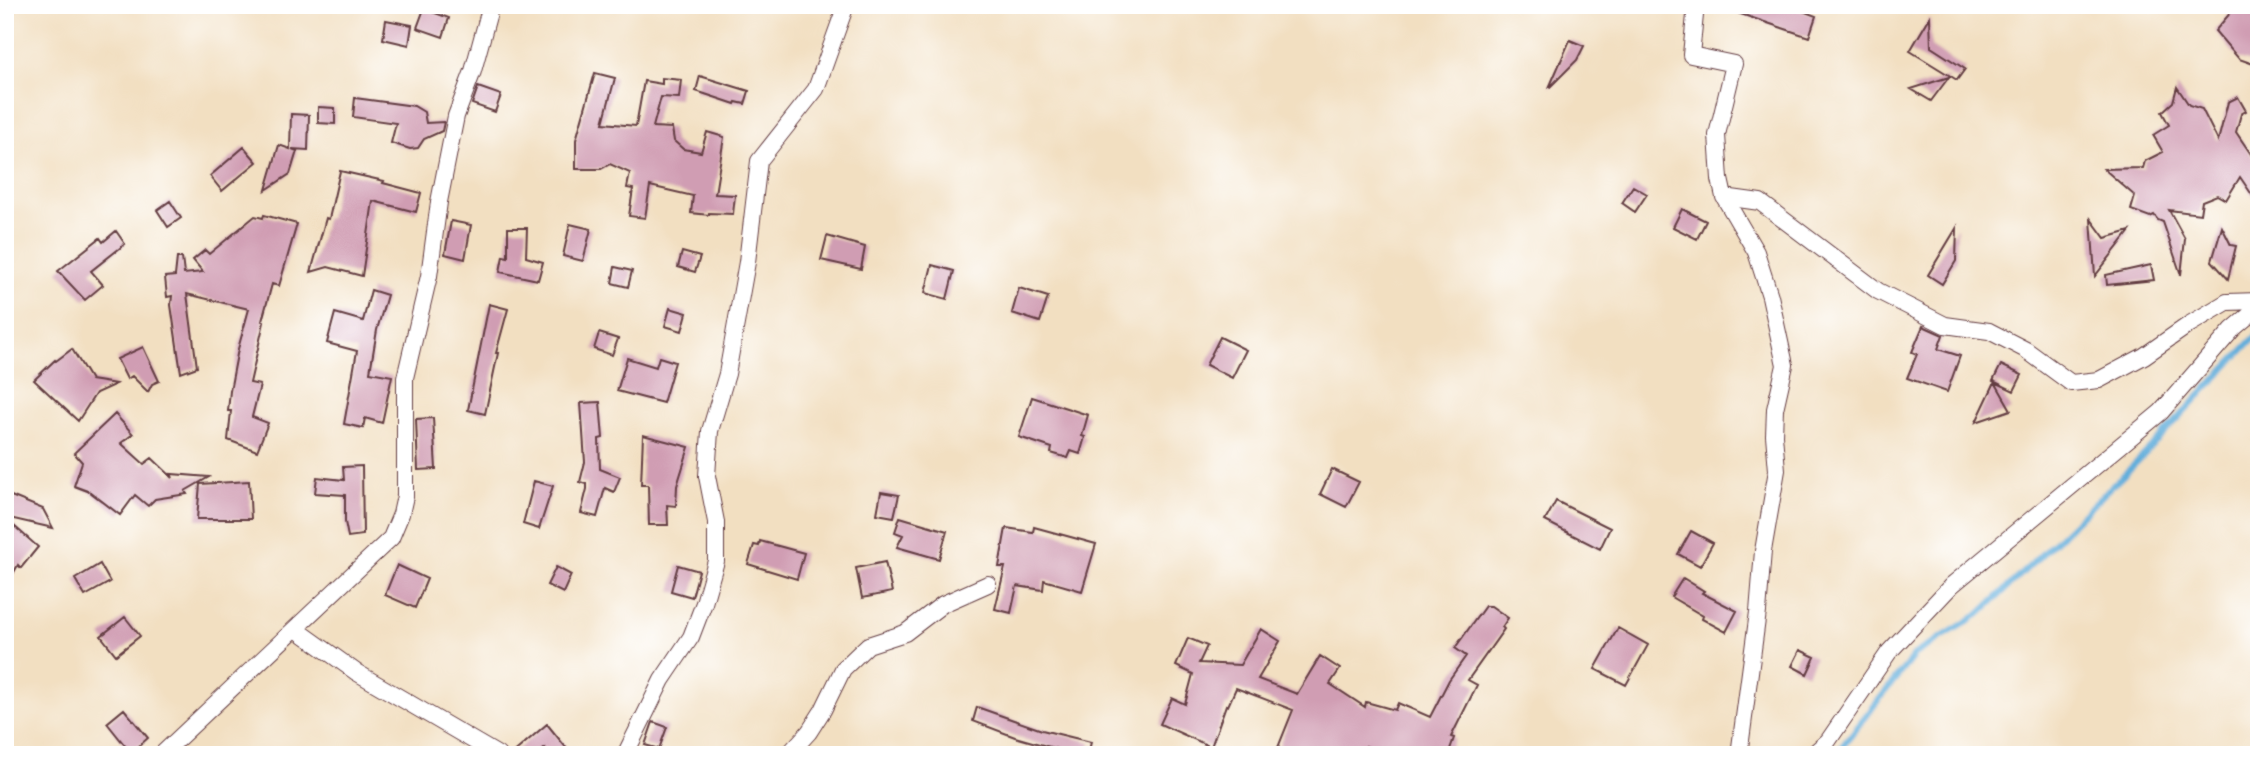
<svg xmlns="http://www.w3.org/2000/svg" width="2264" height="760" font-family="'Libre Bodoni',serif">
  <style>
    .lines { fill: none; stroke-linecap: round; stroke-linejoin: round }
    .stream { stroke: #62aedb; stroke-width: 6 }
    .building { fill: #d09db3 }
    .street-casing { stroke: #633c42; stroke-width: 18 }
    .street { stroke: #fff; stroke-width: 16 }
  </style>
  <rect width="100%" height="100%" fill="#fff"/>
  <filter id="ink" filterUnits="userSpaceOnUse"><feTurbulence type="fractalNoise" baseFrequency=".0143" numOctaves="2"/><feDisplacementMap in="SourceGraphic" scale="14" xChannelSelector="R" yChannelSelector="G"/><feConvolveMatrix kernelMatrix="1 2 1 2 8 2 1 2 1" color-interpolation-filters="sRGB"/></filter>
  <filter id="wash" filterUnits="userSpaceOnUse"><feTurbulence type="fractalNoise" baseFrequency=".00686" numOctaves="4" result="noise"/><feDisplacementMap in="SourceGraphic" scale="28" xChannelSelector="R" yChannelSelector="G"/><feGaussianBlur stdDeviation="1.57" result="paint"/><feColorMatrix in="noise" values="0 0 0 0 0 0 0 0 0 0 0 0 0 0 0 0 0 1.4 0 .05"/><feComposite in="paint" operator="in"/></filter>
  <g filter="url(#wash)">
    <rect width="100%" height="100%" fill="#f2dfc1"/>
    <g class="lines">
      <path class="stream" d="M1835,755L1916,653L1981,613L2140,459L2259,333"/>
    </g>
    <g id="blocks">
      <path class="building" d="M1724,5H1787L1816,16L1809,37L1723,8Z
        M2237,5H2259V66L2239,59L2215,31Z
        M424,9L449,18L443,37L417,28Z
        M1930,17L1931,47L1965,69L1957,80L1910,51Z
        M386,20L412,25L409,45L383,39Z
        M1570,40L1584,46L1577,60L1549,88Z
        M595,73L615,78L603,123L636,126L644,81L662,84V78L681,80L679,98L661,97L653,127L672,128L674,141L683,149L701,152L707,132L724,137L715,194L735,195L733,214L709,213V215L691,213L693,196L650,186L645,218L629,216L633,189L627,188L630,173L610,164L601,169H576V140Z
        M700,76L749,91L745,104L736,102L735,104L696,91Z
        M1949,77L1931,101L1911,89Z
        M478,87L501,95L495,112L472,104Z
        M2177,87L2189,105L2202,109L2218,141L2228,102L2238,97L2246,111L2241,114L2236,132L2259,166V205L2240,177L2226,200L2217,195L2202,201L2200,214L2169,210L2185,239L2181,275L2163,222L2158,220L2154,215L2150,217L2131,210L2135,196L2104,169L2143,168L2145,161L2163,152L2153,135L2169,125L2162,112L2173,102Z
        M355,98L414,106L424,112L426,123L444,122L442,131L424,139L418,148L410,149L391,143L396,123L353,117Z
        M318,107L335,108V124L318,123Z
        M291,114L309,115L308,150L292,149L297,151L290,174L266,190L279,145L290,149Z
        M244,147L257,162L222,191L210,176Z
        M340,171L384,181L383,183L421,193L416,212L373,201L362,276L328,267L311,272L326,218L329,219Z
        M1633,186L1647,194L1635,212L1622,203Z
        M170,201L181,218L168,227L157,210Z
        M1682,209L1706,221L1697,239L1673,227Z
        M264,215L297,224L279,286L272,284L262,321L264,322L250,383L260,385L252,417L268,423L257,451L228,440L231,411H228L230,391L238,349L249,309L187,294L197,367L181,373L171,305L172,296L167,297L165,277L175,276L177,258H182L184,274L203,272L193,260L205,250L209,254L255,216L263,218Z
        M2091,219L2105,238L2130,231L2095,276Z
        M451,221L471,225L465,259L445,254Z
        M570,224L591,229L583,261L563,256Z
        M1957,227L1956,261L1942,284L1928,275Z
        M2222,227L2231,245L2236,246L2228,279L2212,261Z
        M508,228H527L526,257L543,262L538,280L500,272L503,256L508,257Z
        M116,231L125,244L91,271L103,285L85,300L58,271L100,238L103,242Z
        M827,236L865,247L861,269L821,260Z
        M682,252L700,257L695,272L678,267Z
        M932,265L954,271L947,299L925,293Z
        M2151,265L2154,280L2107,285L2106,275Z
        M615,267L632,271L628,287L612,283Z
        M1019,288L1048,297L1040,322L1012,313Z
        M371,290L387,295L377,330L370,372L392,376L382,423L365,418L363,428L344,424L357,351L327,343L335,313L363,321Z
        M489,304L508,309L496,353H498L485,414L468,410Z
        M670,308L687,313L682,331L665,326Z
        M1923,326L1943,335L1938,349L1960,356L1947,392L1907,378L1917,354L1912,352Z
        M599,333L618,339L612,355L594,349Z
        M1220,337L1246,350L1232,378L1206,365Z
        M143,347L159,381L152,384L148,392L132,376L127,379L117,359Z
        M72,349L91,380L116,384L96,393L78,421L34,380L55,360L56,361Z
        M659,357L675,362L663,403L617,391L627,358L656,367Z
        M2001,365L2022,375L2014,391L1993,381Z
        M1995,382L2011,410L1976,422Z
        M1032,397L1088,415L1082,436L1085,437L1080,454L1071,451L1068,458L1051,453L1052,448L1019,437Z
        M600,402L603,438L599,439L600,469L620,477L614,492L605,488L597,517L581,513L587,489V484L580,482L585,462L581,403Z
        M115,414L133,434L121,443L144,464L152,458L173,478L171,474L209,477L185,491L187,494L155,499L148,506L135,495L120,515L90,492L74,486L82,462L74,453Z
        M433,418L436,469L418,470L416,419Z
        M643,435L689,447L677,486L676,506L667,505L668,525H649L648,485H641Z
        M362,466L363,535L348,537L345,522V495L315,493L317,477L344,480L343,467Z
        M1332,469L1359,482L1346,507L1320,494Z
        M249,481L251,519H197L200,484Z
        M534,481L553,486L539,529L523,524Z
        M881,492L899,495L894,517L877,514Z
        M11,496L43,509L53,528L5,517V502Z
        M1556,501L1610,528L1600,549L1545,521Z
        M900,517L947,531L939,559L897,547L903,535L895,532Z
        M5,518L38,547L21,568L18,565L5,588Z
        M1034,527L1096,544L1082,591L1044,580L1043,590L1017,586L1011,613L995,609L1005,567H999L1006,528L1033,532Z
        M1691,531L1713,543L1700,566L1678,554Z
        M760,541L804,553L797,579L748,564L754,545L759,546Z
        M885,562L892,592L862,598L856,568Z
        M100,564L110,582L85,596L75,579Z
        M397,565L427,579L415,608L385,595Z
        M678,565L699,571L692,597L671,591Z
        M556,567L571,575L563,593L547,585Z
        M1683,578L1704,591L1702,593L1737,611L1726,632L1702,619L1703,616L1671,597Z
        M1485,606H1491L1508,618L1502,627L1504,629L1468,680L1477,685L1451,737L1454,738L1448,755L1433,750L1432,755H1389L1366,746L1363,755H1275L1293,710L1236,688L1228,706L1226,705L1211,747L1160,724L1172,698L1185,704L1193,674L1176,666L1188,638L1207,646L1199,663L1240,665L1261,629L1280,641L1258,679L1297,694L1320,656L1340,669L1330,684L1365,707L1366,702L1395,710L1398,703L1430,717L1449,680L1466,656L1455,648Z
        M125,617L140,636L116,655L101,636Z
        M1618,628L1648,645L1626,685L1595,669Z
        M1800,650L1815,657L1807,674L1792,666Z
        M977,707L1042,730L1091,742L1088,755L1057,749L1015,737L973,721Z
        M124,709L148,738L131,753L107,723Z
        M653,722L667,727L659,749L645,745Z
        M547,724L572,755H551L545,748L538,755H511Z"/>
    </g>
  </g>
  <g filter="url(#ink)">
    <use href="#blocks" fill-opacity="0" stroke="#633c42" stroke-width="2"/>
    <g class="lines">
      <g class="street-casing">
        <path id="street" d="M1696,5L1691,55L1734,64L1717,135L1720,179L1724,197L1756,252L1770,296L1785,365L1775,409L1774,435L1777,470L1763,551L1758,612L1739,755
          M1724,197L1760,202L1878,291L1945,325L1989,331L2026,350L2071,383L2099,380L2144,356L2190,324L2227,302L2259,301
          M296,629L356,672L498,755
          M161,755L391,538L401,514L405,496V378L429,276L439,202L456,116L473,71L491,5
          M625,755L662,680L691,637L704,603L716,561V522L707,476L710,431L727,374L747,262L759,161L816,89L846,5
          M788,755L809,732L823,710L843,669L868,645L905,633L943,604L988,584
          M1812,755L1828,741L1889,652L1952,585L2161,412L2233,329L2259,307"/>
      </g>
      <use href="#street" class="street"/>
    </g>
  </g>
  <rect width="2264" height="760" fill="none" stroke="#fff" stroke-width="28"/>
</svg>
